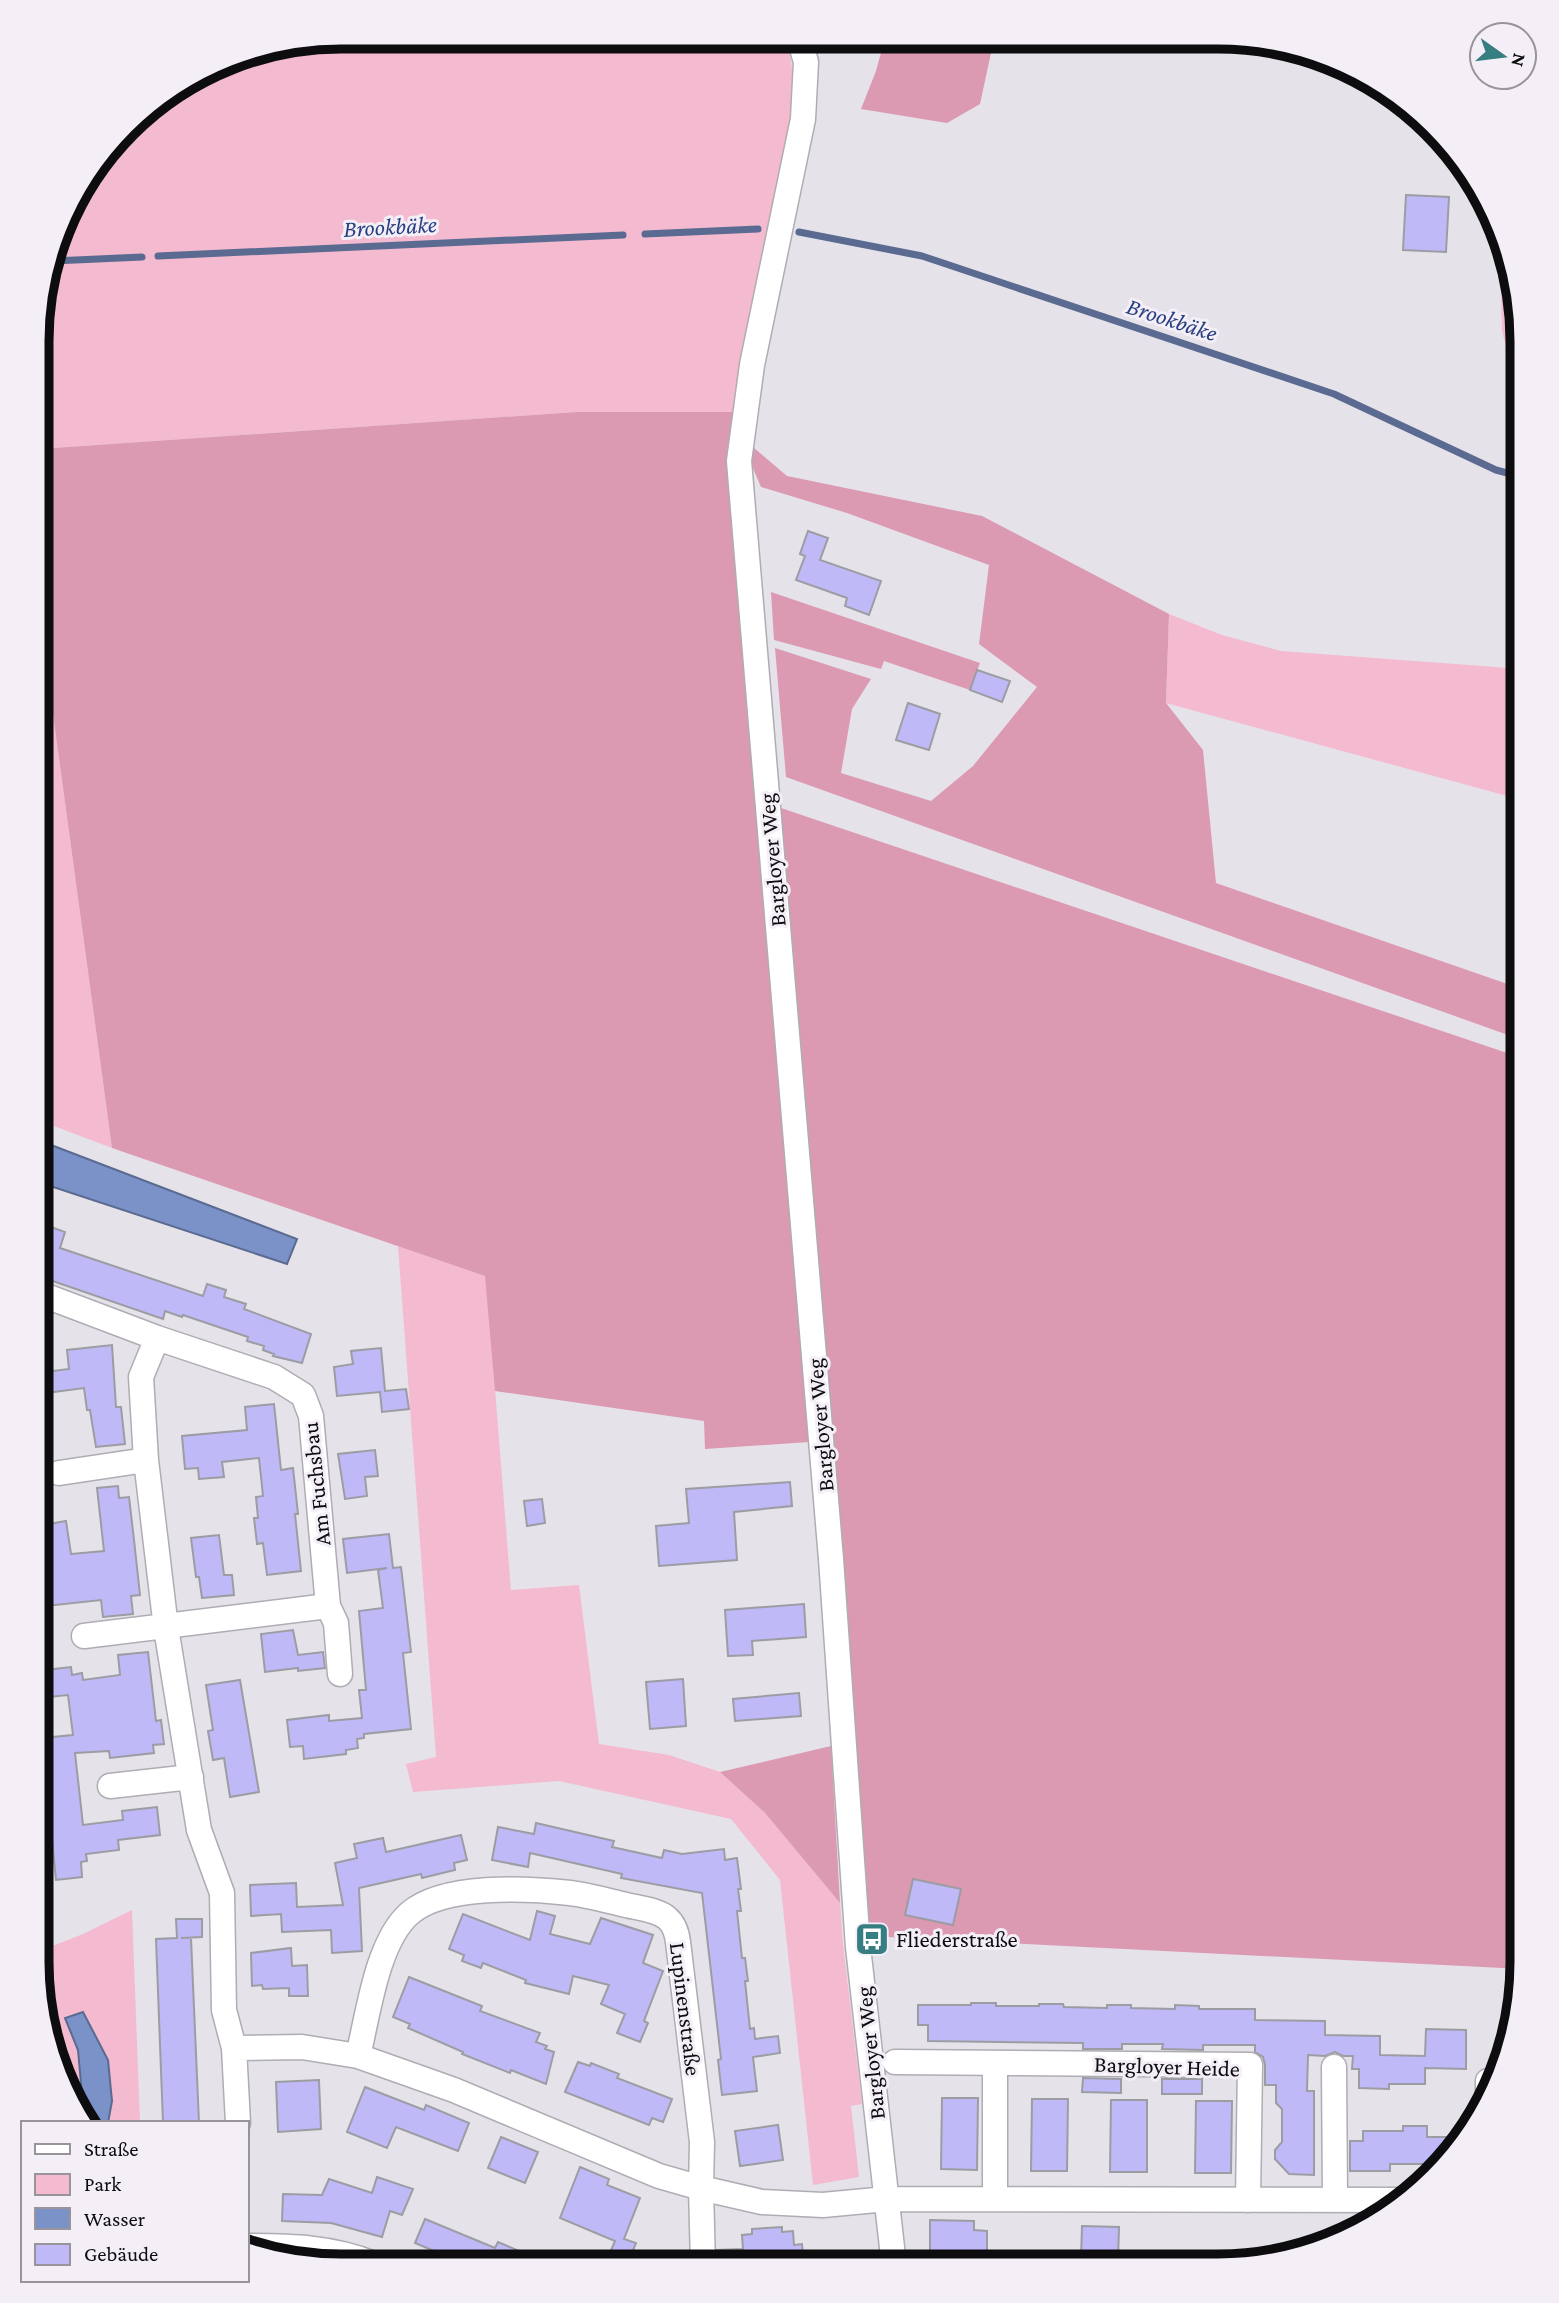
<svg xmlns="http://www.w3.org/2000/svg" width="1559" height="2303" font-family="'Crimson Pro',serif">
  <style>
    .green { fill: #f4bad0 }
    .forest { fill: #db99b2 }
    .water { fill: #7b92c8; stroke: #5a6a90; stroke-width: 2 }
    .lines { fill: none; stroke-linecap: round; stroke-linejoin: round }
    .stream { stroke: #5a6a90; stroke-width: 7 }
    .building { fill: #bfbaf7; stroke: #9c9ca3; stroke-width: 2 }
    .street-casing { stroke: #b0acb3; stroke-width: 27 }
    .street { stroke: #fff; stroke-width: 24 }
    .labels { text-anchor: middle; dominant-baseline: central; stroke-width: 6; stroke-linejoin: round; paint-order: stroke }
    .street-label { font-size: 23px; fill: #0d0c0e; stroke: #f4eff7 }
    .poi-label { font-size: 23px; fill: #0d0c0e; stroke: #f4eff7; text-anchor: start }
    .water-label { font-size: 24px; font-style: italic; fill: #273f81; stroke: #f4eff7 }
    .rim { fill: none; stroke: #0d0c0e; stroke-width: 9 }
  </style>
  <rect width="100%" height="100%" fill="#e6e2ea"/>
  <path class="green" d="M341,37L787,38L794,80L791,125L735,412H577L39,449V301L77,189L141,112L243,53Z
    M1500,247L1522,341V410L1502,331Z
    M39,611L112,1148L38,1120Z
    M1169,614L1222,635L1281,651L1522,669V800L1166,703Z
    M398,1246L486,1276L511,1590L579,1585L599,1744L669,1755L720,1772L765,1813L840,1903L843,1944L862,2104L851,2106L859,2177L813,2185L780,1880L731,1819L559,1781L413,1792L406,1764L436,1757Z
    M132,1910L140,2123H90L68,2096L37,1962V1952L83,1934Z"/>
  <path class="forest" d="M885,38L994,39L980,104L947,123L861,109L876,71Z
    M577,412H735L809,1442L705,1449L704,1421L495,1391L485,1276L112,1148L39,611V449Z
    M753,447L787,476L982,516L1169,614L1166,703L1203,750L1216,883L1522,989V1040L786,777L775,648L871,679L852,709L841,773L931,801L973,766L1037,687L979,644L989,565L847,513L761,487L749,459Z
    M771,592L980,663L970,690L884,661L881,669L774,640Z
    M775,806L1522,1058V1609L1515,1633L1522,1636V1969L868,1936Z
    M831,1746L840,1903L765,1813L720,1772Z"/>
  <path class="water" d="M38,1140L297,1239L287,1264L38,1182Z
    M83,2012L108,2060L112,2101L108,2123H90L82,2113L83,2106L78,2050L65,2018Z"/>
  <g class="lines">
    <path class="stream" d="M799,232L922,256L1334,394L1496,470L1522,477
      M645,234L758,229
      M158,256L623,235
      M53,261L142,257"/>
  </g>
  <path class="building" d="M1406,195L1449,197L1446,252L1403,250Z
    M808,531L828,538L820,560L881,581L869,615L845,606L847,598L796,580L805,556L800,554Z
    M977,670L1010,681L1002,702L970,690Z
    M908,703L940,714L929,750L896,740Z
    M48,1226L65,1232L60,1248L203,1296L207,1284L226,1290L224,1297L246,1304L244,1309L311,1334L302,1363L273,1356L274,1354L263,1350L264,1346L247,1341L248,1337L183,1315L182,1317L165,1311L163,1319L38,1276V1228L46,1231Z
    M112,1345L116,1407H121L125,1444L96,1447L90,1410H87L84,1388L38,1394V1373L69,1369L67,1350Z
    M381,1348L385,1391L406,1389L409,1409L382,1412L380,1392L337,1396L334,1367L353,1364L351,1351Z
    M274,1404L281,1470L293,1468L298,1514H295L301,1571L267,1575L263,1543L257,1544L254,1518H258L256,1497L263,1496L259,1458L222,1462L224,1477L199,1479L198,1468L185,1469L182,1436L247,1430L245,1407Z
    M375,1450L378,1476L365,1477L367,1496L345,1499L338,1454Z
    M790,1482L792,1506L734,1512L737,1560L659,1566L656,1526L689,1523L686,1489Z
    M118,1486L119,1498L129,1497L134,1540L140,1595L131,1596L133,1614L103,1617L101,1600L37,1607V1526L66,1521L71,1554L104,1551L97,1488Z
    M542,1499L545,1523L527,1526L524,1501Z
    M389,1534L393,1568L401,1567L411,1652L403,1653L411,1729L364,1734V1738L357,1739L358,1748L346,1750V1754L304,1759L303,1746L290,1747L287,1720L329,1715V1721L362,1718L359,1690H366L359,1611L383,1608L378,1570L387,1568L347,1573L343,1539Z
    M219,1535L224,1575H232L234,1595L202,1598L199,1577H196L191,1538Z
    M804,1604L806,1637L752,1641L753,1655L728,1656L725,1610Z
    M293,1630L298,1655L323,1652L325,1668L298,1671V1668L265,1672L261,1634Z
    M148,1652L156,1721L161,1720L164,1744L153,1745L154,1753L110,1758L109,1751L75,1753L83,1825L123,1820L122,1811L157,1807L160,1835L118,1840L119,1850L86,1854L87,1861L81,1862L82,1877L56,1880L42,1738L73,1735L68,1695L39,1698L37,1671L71,1667L72,1675L82,1673L83,1680L120,1675L118,1655Z
    M683,1679L686,1726L650,1729L646,1682Z
    M240,1680L259,1792L230,1797L224,1758L213,1760L208,1731L213,1730L206,1685Z
    M799,1693L801,1716L735,1721L733,1699Z
    M536,1823L614,1841L612,1847L662,1858L664,1850L682,1854L724,1849L725,1860L737,1858L741,1889H738L741,1911H737L742,1958H745L748,1981H745L750,2029L754,2028L755,2039L778,2036L780,2053L753,2057L757,2091L722,2095L718,2060L721,2059L702,1893L621,1878L622,1874L530,1853L528,1867L492,1860L498,1827L534,1834Z
    M461,1835L467,1860L454,1863L455,1870L422,1878L421,1874L359,1888L362,1951L332,1953L331,1930L282,1932L281,1914L251,1916L250,1885L296,1883L297,1907L343,1905L335,1863L357,1858L354,1844L383,1838L386,1852Z
    M913,1879L961,1889L953,1925L905,1915Z
    M537,1911L555,1916L550,1934L590,1944L601,1918L653,1935L643,1963L663,1971L644,2021L648,2023L640,2042L617,2033L625,2014L601,2004L609,1985L573,1976L569,1994L525,1983L526,1980L483,1963L481,1968L462,1961L464,1955L449,1949L463,1914L530,1940Z
    M176,1919H202V1937L181,1938H191L199,2123H163L156,1939L177,1938Z
    M291,1948L292,1966L307,1965L308,1996H289V1988L263,1989L262,1985L252,1986L251,1953Z
    M409,1977L482,2006L480,2011L540,2033L536,2042L547,2046L545,2049L554,2052L546,2084L511,2070L510,2073L462,2054L463,2052L408,2028L410,2024L393,2017Z
    M971,2003H996V2006H1039V2004H1063L1064,2007L1107,2008V2005H1131V2008L1175,2009V2005L1199,2006V2009H1255V2020L1325,2021V2035L1380,2036V2055L1425,2056L1426,2029L1466,2030V2069L1425,2068V2084H1389V2089L1359,2088V2069H1352L1353,2056H1343L1335,2052L1325,2056L1308,2055L1307,2091H1314V2175L1289,2174L1275,2159V2150L1282,2142V2109L1276,2103V2085H1265V2065L1263,2057L1255,2052V2045H1203V2050L1162,2049L1163,2044H1122V2049H1083V2043L928,2041V2025H918V2005H971Z
    M578,2062L590,2066L591,2063L619,2074L617,2078L672,2099L663,2122L652,2118L649,2125L565,2092Z
    M1083,2078L1121,2079V2093L1082,2092Z
    M1162,2079H1202V2094H1162Z
    M319,2080L321,2129L278,2132L276,2082Z
    M365,2087L424,2110L426,2105L469,2123L458,2151L396,2127L387,2148L347,2132Z
    M942,2098H978L977,2170L941,2169Z
    M1032,2099H1068L1067,2171H1031Z
    M1111,2100H1147V2172H1110Z
    M1196,2101H1232L1231,2173H1195Z
    M778,2125L783,2160L740,2166L735,2131Z
    M1403,2126H1427V2137H1465L1426,2182L1427,2164H1390V2171H1350V2141H1363V2131H1403Z
    M501,2137L538,2152L525,2183L488,2168Z
    M580,2167L609,2179L607,2185L640,2198L624,2239L636,2243L627,2265H605L615,2241L560,2218Z
    M377,2177L413,2189L402,2215L390,2211L382,2237L331,2223L282,2221L283,2194L322,2195L329,2179L372,2193Z
    M425,2219L495,2248L498,2242L550,2264H473L449,2255L448,2257L415,2243Z
    M930,2220L974,2221V2230L987,2231V2254H930Z
    M1082,2226L1119,2227L1118,2259H1081Z
    M782,2227V2232L793,2231L794,2245L802,2244L804,2264L718,2265L717,2250L743,2249L742,2235L752,2234V2229Z"/>
  <g class="lines">
    <g class="street-casing">
      <path id="street" d="M799,38L806,62L803,119L752,365L739,461L831,1559L858,1947L894,2265
        M38,1293L157,1338L274,1377L303,1395L311,1416L328,1606L84,1636
        M157,1338L141,1377L146,1460L166,1628L199,1830L222,1893L224,2010L234,2048L238,2123
        M59,1473L146,1460
        M328,1606L336,1623L340,1674
        M110,1786L191,1777
        M234,2048L302,2047L358,2056L454,2090L659,2176L701,2188L762,2202L823,2205L887,2199L1404,2200
        M358,2056C368,2015 377,1941 410,1913C444,1884 526,1888 570,1893C587,1895 605,1900 622,1904C636,1908 656,1909 667,1918C674,1924 677,1933 678,1942L702,2142L701,2188L703,2265
        M895,2062L1250,2065L1248,2200
        M1334,2067L1335,2199
        M1488,2097V2081
        M995,2199V2063
        M247,2246C291,2246 333,2247 374,2264"/>
    </g>
    <use href="#street" class="street"/>
  </g>
  <defs>
    <g id="bus-square" transform="scale(1.75)"><rect x="-9" y="-9" width="18" height="18" rx="4" fill="#367e82" stroke="#f4eff7"/><path d="M-5-6H5V4H4V6H2V4H-2V6H-4V4H-5ZM-3.5-4V0h7V-4ZM-3.5 1.2v1.5H-2V1.2ZM2 1.2v1.5H3.5V1.2Z" fill="#fff"/></g>
  </defs>
  <g fill-rule="evenodd">
    <use href="#bus-square" x="872" y="1939"/>
  </g>
  <g class="labels">
    <g class="street-label">
      <text transform="translate(772 860) rotate(-95)">Bargloyer Weg</text>
      <text transform="translate(820 1425) rotate(-95)">Bargloyer Weg</text>
      <text transform="translate(316 1484) rotate(-96)">Am Fuchsbau</text>
      <text transform="translate(686 2009) rotate(83)">Lupinenstraße</text>
      <text transform="translate(870 2053) rotate(-96)">Bargloyer Weg</text>
      <text transform="translate(1167 2066) rotate(2)">Bargloyer Heide</text>
    </g>
    <g class="poi-label">
      <text x="896" y="1939">Fliederstraße</text>
    </g>
    <g class="water-label">
      <text transform="translate(390 226) rotate(-3)">Brookbäke</text>
      <text transform="translate(1172 319) rotate(18)">Brookbäke</text>
    </g>
  </g>
  <path d="M0 0H1559V2303H0ZM341 49H1218A292 292 0 0 1 1510 341V1962A292 292 0 0 1 1218 2254H341A292 292 0 0 1 49 1962V341A292 292 0 0 1 341 49Z" fill="#f4eff7" fill-rule="evenodd"/>
  <path class="rim" d="M341 49H1218A292 292 0 0 1 1510 341V1962A292 292 0 0 1 1218 2254H341A292 292 0 0 1 49 1962V341A292 292 0 0 1 341 49Z"/>
  <rect x="21" y="2121" width="228" height="161" fill="#f4eff7" stroke="#98949a" stroke-width="2"/>
  <rect x="35" y="2144" width="35" height="10" fill="#ffffff" stroke="#98949a" stroke-width="2"/>
  <text x="84" y="2156" font-size="21" fill="#0d0c0e">Straße</text>
  <rect x="35" y="2174" width="35" height="21" fill="#f4bad0" stroke="#98949a" stroke-width="2"/>
  <text x="84" y="2191" font-size="21" fill="#0d0c0e">Park</text>
  <rect x="35" y="2208" width="35" height="21" fill="#7b92c8" stroke="#98949a" stroke-width="2"/>
  <text x="84" y="2226" font-size="21" fill="#0d0c0e">Wasser</text>
  <rect x="35" y="2244" width="35" height="21" fill="#bfbaf7" stroke="#98949a" stroke-width="2"/>
  <text x="84" y="2261" font-size="21" fill="#0d0c0e">Gebäude</text>
  <g transform="translate(1503 56) rotate(104)"><circle r="33" fill="#f4eff7" stroke="#98949a" stroke-width="2"/>
  <path d="M0-5L12 26L0 18L-12 26Z" fill="#367e82"/>
  <text y="-10" font-size="19" font-weight="bold" text-anchor="middle" fill="#0d0c0e">N</text>
  </g>
</svg>
